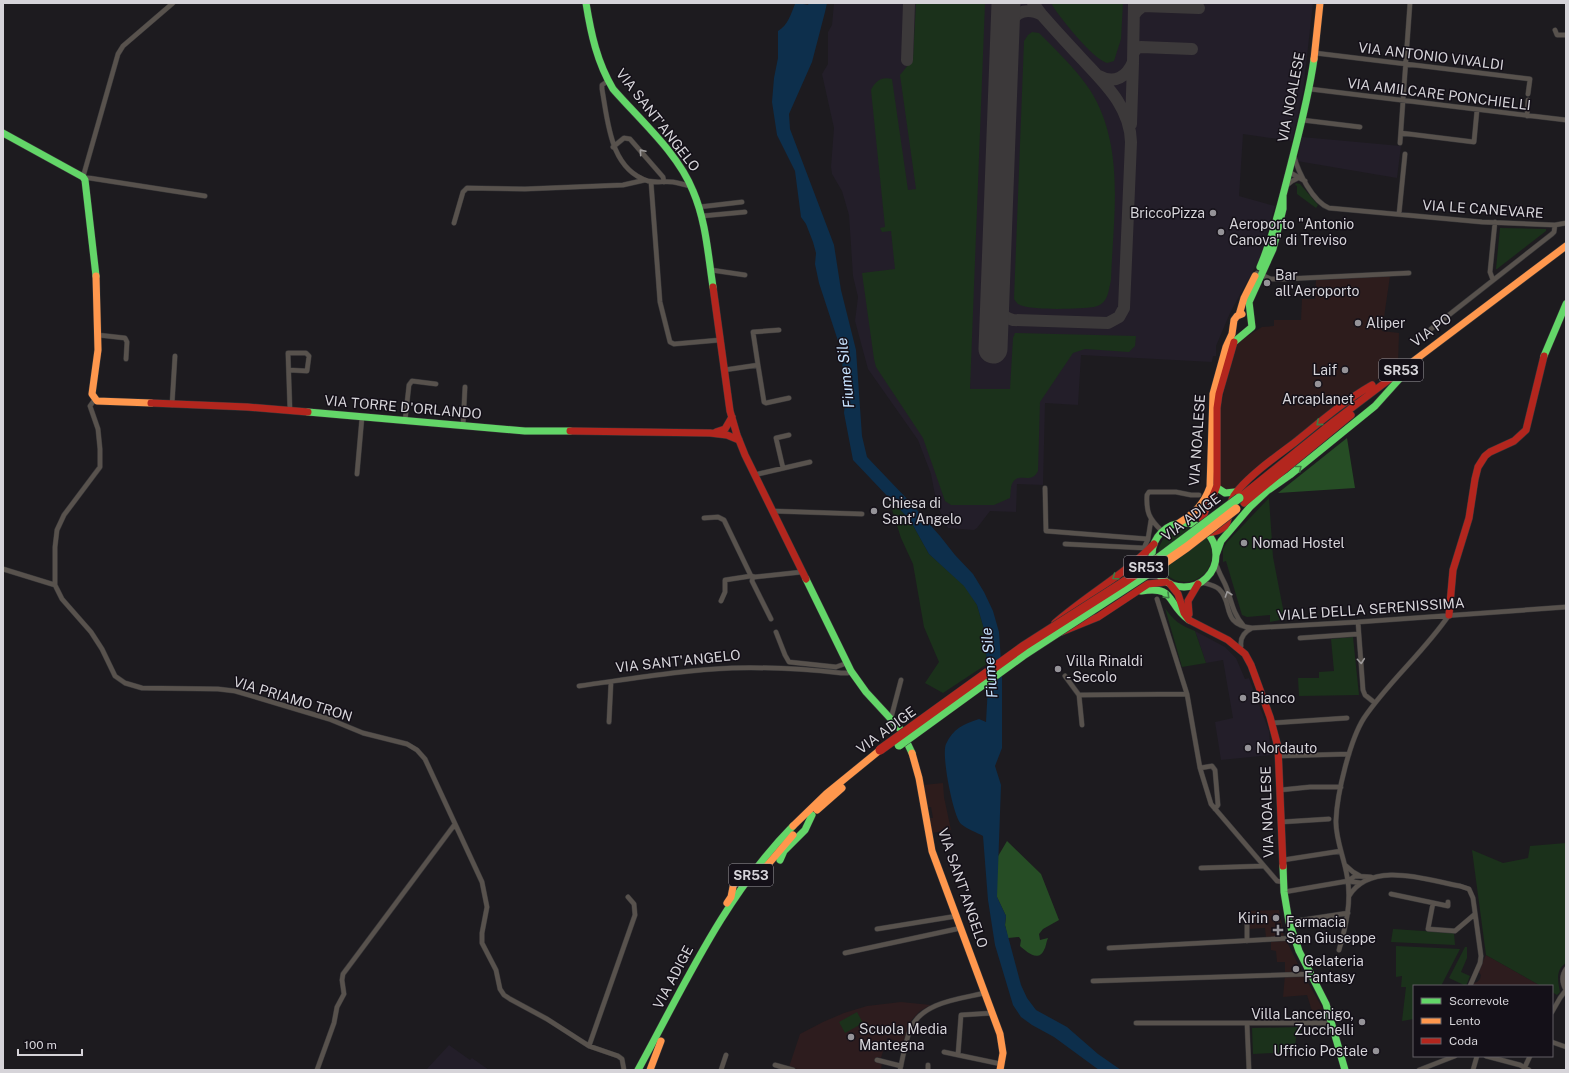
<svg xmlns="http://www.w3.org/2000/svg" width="1569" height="1073" font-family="'Public Sans',sans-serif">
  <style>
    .commercial { fill: #2d1c1c }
    .built { fill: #231e29 }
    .education { fill: #2d1c1e }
    .green { fill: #1b311b }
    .forest { fill: #264d25 }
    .water { fill: #0d2f4c }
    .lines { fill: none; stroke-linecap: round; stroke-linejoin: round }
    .taxiway { stroke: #3c393a; stroke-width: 12 }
    .runway { stroke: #3c393a; stroke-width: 29 }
    .street-casing { stroke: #373638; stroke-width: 5.5 }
    .fast-casing { stroke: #373638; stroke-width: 8 }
    .slow-casing { stroke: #373638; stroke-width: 8 }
    .jam-casing { stroke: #373638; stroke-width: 8 }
    .street { stroke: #58524d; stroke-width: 4.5 }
    .fast { stroke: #63d668; stroke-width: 7 }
    .slow { stroke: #ff974d; stroke-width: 7 }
    .jam { stroke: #b3261e; stroke-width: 7 }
    .fast-bridge-casing { stroke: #373638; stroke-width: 10; stroke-linecap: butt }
    .slow-bridge-casing { stroke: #373638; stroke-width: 10; stroke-linecap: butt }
    .jam-bridge-casing { stroke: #373638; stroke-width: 10; stroke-linecap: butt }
    .fast-bridge { stroke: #63d668; stroke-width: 9 }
    .slow-bridge { stroke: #ff974d; stroke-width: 9 }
    .jam-bridge { stroke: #b3261e; stroke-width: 9 }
    .oneway { stroke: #9d9a9a }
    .oneway2 { stroke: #3f7d44 }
    .poi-dot { fill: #959398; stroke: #141018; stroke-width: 1.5 }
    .labels { text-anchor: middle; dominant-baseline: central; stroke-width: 3; stroke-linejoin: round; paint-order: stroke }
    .shield { fill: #141018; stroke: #9c999f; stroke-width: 1 }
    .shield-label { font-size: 13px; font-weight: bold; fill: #d6d4d9 }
    .street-label { font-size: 14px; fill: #d6d4d9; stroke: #141018 }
    .poi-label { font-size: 14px; fill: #d6d4d9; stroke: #141018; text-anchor: start }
    .water-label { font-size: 15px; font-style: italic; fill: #c7e2fe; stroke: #141018 }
  </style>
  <rect width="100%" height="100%" fill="#1d1b1f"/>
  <path class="commercial" d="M1390,276L1382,331L1399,333L1398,364L1396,368L1343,401L1244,482L1227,492L1220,485L1221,407L1226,381L1238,342L1262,327L1274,326V320H1301L1302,299H1315L1316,280Z
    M943,783L944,797L951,830L931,833L929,818H933L931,807L926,808L923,785Z
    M1279,910L1284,936L1303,974L1323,1009L1312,1011L1307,995L1283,997L1285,975V962H1277L1276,951L1271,950V942L1266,938L1265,928L1248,929L1247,911Z"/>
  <path class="built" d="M834,3H1313L1303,92L1292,141L1243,134L1239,196L1275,206L1259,260L1230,313L1216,346V356H1213L1212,362L1081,355L1078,405L1045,403L1043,485L1017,484L1016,512L990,511L977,528L974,530L948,528L937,505L931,474L918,440L868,369L855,321L858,297L853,276L849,215L842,191L832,174L831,167L834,128L822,74L828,64V32L832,25Z
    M1302,137L1401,146L1397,178L1297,161Z
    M1195,631L1225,647L1236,658L1245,679L1249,678L1269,731L1271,755L1221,760L1215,722L1233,718L1223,660L1206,663Z
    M449,1045L470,1060L472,1058L489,1070H426Z"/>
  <path class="education" d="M1486,955L1541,986H1472L1474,983L1477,982L1480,979L1481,975L1478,971Z
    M901,1002L931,1005L920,1011L911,1021L903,1043L887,1038L881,1058L877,1057L876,1061L882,1063L881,1070H800L789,1067L800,1034L823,1022L844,1013L867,1006Z"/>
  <path class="green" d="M916,3H985L970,389H1010L1013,338L1015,333L1136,336L1135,346L1129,352L1085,349L1073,353L1040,402L1038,471C1031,485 1019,472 1013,482C1010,486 1011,493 1010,498L994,505H951L945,501L923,438L876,367L874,359L862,273L895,269L891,231L882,232L880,228L885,227L871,90C875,81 882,76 892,79L908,190L916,189L900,75L913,59Z
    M1051,3H1123L1121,39L1114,61L1107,63C1093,59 1059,17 1051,3Z
    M1032,32L1039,33C1057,51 1076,69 1090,90C1126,147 1113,216 1111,280C1108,293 1108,304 1094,307C1080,309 1028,311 1018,304C1016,302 1015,300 1014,299L1024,41L1028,35Z
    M1296,183L1300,184L1318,205L1316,208L1297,194V186L1295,185Z
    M1500,228L1546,229V231L1497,269H1496Z
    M888,497L910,520L929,554L965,586L977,605L984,629L987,664L943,693L925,683L939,662L924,627L913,564L901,538Z
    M1269,498L1273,557L1285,619L1270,622V615L1247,617L1242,615L1226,561L1223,562V549L1227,542Z
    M1158 555a27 27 0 1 1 54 0a27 27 0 1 1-54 0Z
    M1165,608C1174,621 1180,625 1195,631L1206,663L1182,667Z
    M1353,637L1359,695L1299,696L1298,678H1319V672L1334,671L1331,639Z
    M1566,843V963C1555,970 1558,981 1560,992L1557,995L1552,992V986H1541L1486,955L1472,850L1503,863L1528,858L1530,846Z
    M1393,929L1454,933L1455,945L1391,942Z
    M1396,946L1460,949L1441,986H1414V1019L1402,1021L1406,987H1401L1402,976L1396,977Z
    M1465,947H1467V958L1461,972L1470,976L1466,986L1449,978Z
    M857,1012L863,1023L845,1033L839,1022Z
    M1301,1027V1035L1296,1036L1295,1052L1253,1054L1252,1028Z"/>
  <path class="forest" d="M1347,438L1355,488L1278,493Z
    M1007,841L1041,874L1059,920L1043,929L1039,934L1040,940L1048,938C1046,942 1046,947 1044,950C1038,963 1026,951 1020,946L1021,940L1019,937L1008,938L1005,925L1006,916L997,897V858Z"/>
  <path class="water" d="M798,3L808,5L809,3H827L825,12L812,62L789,114L790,129L834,245L841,290L856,350L862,436L867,457L909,501L940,536L955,555L973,574L984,592L993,611L999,632L1002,676V748L995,766L1001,785L997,897L1006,916L1005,925L1021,985L1027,998L1036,1010L1067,1027L1098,1054L1121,1070H1099L1054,1037L1032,1025L1021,1017L1013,1005L995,945L988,900L983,836C976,832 967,829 961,824C953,816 941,754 946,744C953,729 963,724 979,719L986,722L988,686L987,664L984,629L977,605L964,586L929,554L910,520L853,460L844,413L846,393L840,347L819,283L815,264L816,253L813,242L806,224L801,217L795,171L777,135L772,102L774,78L778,58V31C788,25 791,14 795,4Z"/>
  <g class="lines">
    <path class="taxiway" d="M1134,15L1137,11L1143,6L1199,8
      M1005,34C1011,15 1023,5 1042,15L1033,3
      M1134,52L1137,48L1141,47L1192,49
      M907,60L909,3
      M1099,76C1115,85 1127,76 1133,62L1134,3
      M1131,124L1133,63
      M995,295C996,308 999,316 1013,320L1108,323L1119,317L1124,308L1131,142C1130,106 1104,83 1082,59C1068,44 1055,30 1042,15"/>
    <path class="runway" d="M993,349L1006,3"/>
    <g class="street-casing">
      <path id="street" d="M173,3L123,46L118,54L83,177L205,196
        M1555,30L1557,35H1566
        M1315,53L1530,79L1528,94
        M608,81L602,85V89C608,122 610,169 648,181C656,183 665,181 673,182C679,183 685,185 691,186
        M1310,89L1566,120
        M1527,116L1528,100
        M1302,120L1360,127
        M1401,133L1474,142L1477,110
        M1400,143L1410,3
        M613,147L624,138L630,139L663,177L664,182
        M1294,156C1298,172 1313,202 1329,208L1482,222L1555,225L1566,223
        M1289,172L1305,181
        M651,182L660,302L670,342L674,344L720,340
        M1286,186L1292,181L1298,178
        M699,207L742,202
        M1399,214L1405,154
        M702,216L745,212
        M454,223L463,192L467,188L525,189L623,185L645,180
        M711,270L745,275
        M1257,273L1271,279H1284L1409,273
        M1493,280L1490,272L1495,222
        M1431,329L1552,234L1554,232L1555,225
        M98,335L125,338L127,342L126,359
        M758,365L764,402L766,403L789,398
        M289,370L307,371L309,356L306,353H288L290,411
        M724,370L758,365L753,332L779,330
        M95,399L90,406L98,429L100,449V467L64,515L57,530L55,547V585L62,599L91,632L102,649L115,676L125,683L142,688L218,689L235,691L329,719L363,733L407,744L417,750L425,759L482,882L487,907L482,933V943L496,970L500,989L504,995L510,999L547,1019L589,1046L618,1056L622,1059L624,1070
        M172,405L175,356
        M405,421L409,385L412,381L436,384
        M463,426L465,387
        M783,468L776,438L789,435
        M357,474L362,417
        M754,475L810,462
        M1045,488L1046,531L1148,539L1151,520
        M772,511L862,514
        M704,518L718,517L724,520L751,576L755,577L802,572
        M1162,531C1149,519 1146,512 1147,495L1149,492H1176L1191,495H1199
        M1065,544L1144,548L1148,539
        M1215,560C1217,569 1221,576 1225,584C1231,597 1232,613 1243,625
        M3,569L55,585
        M753,577L752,581L771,619
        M1201,582C1207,584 1214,585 1219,589C1234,603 1220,624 1252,628L1358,622L1566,607
        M1157,599L1187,694L1200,768L1211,804L1277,881L1284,882
        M721,601L725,592V580L751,576
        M1358,622L1363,690L1365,695L1375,703
        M776,632L785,655L789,662L836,667L847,663
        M1300,638L1358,634
        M1241,646C1240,638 1244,632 1252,628
        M1065,676L1079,695
        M579,686C630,679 681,670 732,668C769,667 805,669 841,673H848L851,671
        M891,718L901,680
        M609,722L611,682
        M1272,723L1347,718
        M1082,725L1079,695L1187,694
        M1279,756L1349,754
        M1200,768L1212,766L1215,770L1218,805L1215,809
        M1280,790L1310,787H1341
        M1281,822L1329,819
        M1283,860L1341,851
        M1345,865L1353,872L1360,876
        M1201,868L1263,866
        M1348,881L1355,876L1371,877
        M1284,892L1348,881L1361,883
        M1391,894L1448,906V902
        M1349,896C1371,860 1427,880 1460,886L1469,889L1473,898L1481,956L1480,963L1470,986
        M1433,903L1428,929L1455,931L1475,914
        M1247,922V941
        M1289,922L1348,913
        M877,929L957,916
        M1109,948L1293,938
        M1339,950C1346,926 1352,901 1347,876C1344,857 1335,838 1336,820C1337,793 1350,740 1364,718C1389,681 1424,652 1449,615
        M845,953L961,928
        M1566,969C1561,976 1562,983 1566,990
        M1093,981L1311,974
        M1552,1012L1560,998L1566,990
        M993,1013L961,1015L958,1055L1001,1064
        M1136,1023H1332
        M1247,1023L1249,1070
        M1552,1042L1566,1047
        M589,1046L635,915L634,904L628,897
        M944,1052L958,1055
        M1486,1056L1520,1065L1529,1070
        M877,1060L901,1066
        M775,1065L793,1070
        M928,1065V1070
        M1524,1069L1530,1056
        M317,1070L334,1023L337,1007L344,994L342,980L343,974L455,824
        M721,1070L726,1055
        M900,1070C903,1057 905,1043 910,1030C921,1002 959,999 985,993
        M1419,1070L1455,1056
        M1473,1070L1477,1056"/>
    </g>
    <g class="fast-casing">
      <path id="fast" d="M586,3C591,34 597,62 613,89C640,120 678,153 693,191C706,221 708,255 713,287
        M3,133L83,177L85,180L96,276
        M1260,267C1274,234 1282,199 1291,164C1300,129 1309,95 1314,59
        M1234,342L1252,327L1249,302L1273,249L1283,209V196
        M1544,356L1566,304
        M308,412L525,431H570
        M1216,487L1225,493L1235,492
        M1152 555a32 32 0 1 1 64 0a32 32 0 1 1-64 0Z
        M1216,555L1221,541L1250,507L1267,491L1290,475L1375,406L1402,376
        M806,579L851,671L866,692L901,730L912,753
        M1141,591C1176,585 1166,604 1189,620
        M780,860L784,851L805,830L812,815
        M1283,866L1284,892L1289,922L1299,951L1326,1004L1345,1070
        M638,1070C684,986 725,895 793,826"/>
    </g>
    <g class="slow-casing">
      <path id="slow" d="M1314,59L1320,3
        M96,276L98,350L92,394L97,401L151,403
        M1239,315L1244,298L1255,276
        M1399,372L1566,246
        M1179,523C1194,514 1204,504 1210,487L1213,394L1226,347L1232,334L1234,320L1237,316L1242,314
        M912,753L919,778L932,851L1000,1034L1003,1053L1000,1070
        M817,810L842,788
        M793,826L826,794L880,750
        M765,868L793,835
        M727,903L731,897L734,882
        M650,1070L661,1041"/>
    </g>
    <g class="jam-casing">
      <path id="jam" d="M713,287L730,411L737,435L745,455L806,579
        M151,403L247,407L308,412
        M570,431L710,433L727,435L739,440
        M716,432L725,429L732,417
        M1239,498L1333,422L1399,372
        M1244,503L1351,415
        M1203,530C1200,510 1212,503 1217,485V408L1219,394L1234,342
        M1206,533C1241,530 1220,510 1238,490C1254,472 1274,458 1294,443C1319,423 1344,401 1372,385
        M1170,584L1178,594L1184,613L1189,620L1228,640L1245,654L1251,665L1270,717L1278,747L1283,866
        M1189,614L1188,601L1198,584
        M1449,615L1453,570L1469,518L1475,479L1478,467L1485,456L1490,452L1514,441L1526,430L1544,356
        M1055,623C1087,595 1124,575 1154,544
        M1061,632L1098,617L1148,584L1166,582"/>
    </g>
    <use href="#street" class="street"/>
    <use href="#fast" class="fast"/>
    <use href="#slow" class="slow"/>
    <use href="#jam" class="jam"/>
    <g class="fast-bridge-casing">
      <path id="fast-bridge" d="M1156,560L1239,498
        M899,745L1023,655L1164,563"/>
    </g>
    <g class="slow-bridge-casing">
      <path id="slow-bridge" d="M1164,563L1187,547L1236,509"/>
    </g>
    <g class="jam-bridge-casing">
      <path id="jam-bridge" d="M880,750L1024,646L1121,584L1156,560"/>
    </g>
    <use href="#fast-bridge" class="fast-bridge"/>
    <use href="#slow-bridge" class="slow-bridge"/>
    <use href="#jam-bridge" class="jam-bridge"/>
  </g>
  <defs><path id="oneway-chevron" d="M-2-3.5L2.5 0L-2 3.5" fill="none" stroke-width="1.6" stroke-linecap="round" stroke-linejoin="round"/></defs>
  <g class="oneway">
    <use href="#oneway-chevron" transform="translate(642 152) rotate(-131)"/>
    <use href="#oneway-chevron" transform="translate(1228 594) rotate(-109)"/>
    <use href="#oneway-chevron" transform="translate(1361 661) rotate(85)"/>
  </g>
  <g class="oneway2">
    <use href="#oneway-chevron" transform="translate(1319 423) rotate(140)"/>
    <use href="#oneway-chevron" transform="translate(1299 468) rotate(-39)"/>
    <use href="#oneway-chevron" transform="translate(1115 577) rotate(145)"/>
    <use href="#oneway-chevron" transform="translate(1167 596) rotate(44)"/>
  </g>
  <g class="poi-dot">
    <circle cx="1213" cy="213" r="4"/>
    <circle cx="1221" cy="232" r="4"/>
    <circle cx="1267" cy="283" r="4"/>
    <circle cx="1358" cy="323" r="4"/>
    <circle cx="1345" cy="370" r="4"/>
    <circle cx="1318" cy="384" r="4"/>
    <circle cx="874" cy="511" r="4"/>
    <circle cx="1244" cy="543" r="4"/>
    <circle cx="1058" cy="669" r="4"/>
    <circle cx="1243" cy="698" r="4"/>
    <circle cx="1248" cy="748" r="4"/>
    <circle cx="1276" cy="918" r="4"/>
    <path d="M1276 924h4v4h4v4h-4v4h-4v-4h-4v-4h4z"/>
    <circle cx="1296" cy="969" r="4"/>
    <circle cx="1362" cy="1022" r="4"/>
    <circle cx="851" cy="1037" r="4"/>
    <circle cx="1376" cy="1051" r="4"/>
  </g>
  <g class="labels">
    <g class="shield">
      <rect x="1379" y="359" width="44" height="22" rx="3"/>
      <rect x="1124" y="556" width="44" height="22" rx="3"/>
      <rect x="729" y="864" width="44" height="22" rx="3"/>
    </g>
    <g class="shield-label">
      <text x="1401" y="370">SR53</text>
      <text x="1146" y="567">SR53</text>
      <text x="751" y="875">SR53</text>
    </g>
    <g class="street-label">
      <text transform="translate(1431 56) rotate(7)">VIA ANTONIO VIVALDI</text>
      <text transform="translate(1439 94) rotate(7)">VIA AMILCARE PONCHIELLI</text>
      <text transform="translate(1291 97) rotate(-79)">VIA NOALESE</text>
      <text transform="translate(658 120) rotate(52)">VIA SANT'ANGELO</text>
      <text transform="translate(1483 209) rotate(4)">VIA LE CANEVARE</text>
      <text transform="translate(1431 330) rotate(-36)">VIA PO</text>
      <text transform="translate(403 407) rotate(5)">VIA TORRE D'ORLANDO</text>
      <text transform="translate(1197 440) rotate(-86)">VIA NOALESE</text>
      <text transform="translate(1191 517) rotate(-37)">VIA ADIGE</text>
      <text transform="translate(1371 609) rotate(-4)">VIALE DELLA SERENISSIMA</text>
      <text transform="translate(678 661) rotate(-6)">VIA SANT'ANGELO</text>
      <text transform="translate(293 699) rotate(17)">VIA PRIAMO TRON</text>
      <text transform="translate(886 730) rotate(-36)">VIA ADIGE</text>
      <text transform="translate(1267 812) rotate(-92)">VIA NOALESE</text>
      <text transform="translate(963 888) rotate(71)">VIA SANT'ANGELO</text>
      <text transform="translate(673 977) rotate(-62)">VIA ADIGE</text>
    </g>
    <g class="poi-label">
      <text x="1205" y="213" text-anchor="end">BriccoPizza</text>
      <text x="1229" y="224">Aeroporto "Antonio<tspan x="1229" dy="16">Canova" di Treviso</tspan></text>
      <text x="1275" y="275">Bar<tspan x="1275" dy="16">all'Aeroporto</tspan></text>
      <text x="1366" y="323">Aliper</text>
      <text x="1337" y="370" text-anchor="end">Laif</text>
      <text x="1318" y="399" text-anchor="middle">Arcaplanet</text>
      <text x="882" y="503">Chiesa di<tspan x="882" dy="16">Sant'Angelo</tspan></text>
      <text x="1252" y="543">Nomad Hostel</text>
      <text x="1066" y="661">Villa Rinaldi<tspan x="1066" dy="16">- Secolo</tspan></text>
      <text x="1251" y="698">Bianco</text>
      <text x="1256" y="748">Nordauto</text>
      <text x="1268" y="918" text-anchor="end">Kirin</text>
      <text x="1286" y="922">Farmacia<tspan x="1286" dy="16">San Giuseppe</tspan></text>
      <text x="1304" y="961">Gelateria<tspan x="1304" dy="16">Fantasy</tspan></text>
      <text x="1354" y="1014" text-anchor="end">Villa Lancenigo,<tspan x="1354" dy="16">Zucchelli</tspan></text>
      <text x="859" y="1029">Scuola Media<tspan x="859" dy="16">Mantegna</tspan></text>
      <text x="1368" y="1051" text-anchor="end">Ufficio Postale</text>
    </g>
    <g class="water-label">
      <text transform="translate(845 373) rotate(-96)">Fiume Sile</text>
      <text transform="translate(989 663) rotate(-95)">Fiume Sile</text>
    </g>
  </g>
  <rect width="1569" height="1073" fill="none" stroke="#d6d4d9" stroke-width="8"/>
  <rect x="1413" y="985" width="140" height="72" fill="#141018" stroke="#625e65"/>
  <rect x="1421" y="998" width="20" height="6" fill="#63d668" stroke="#625e65"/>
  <text x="1449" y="1005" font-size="12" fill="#d6d4d9">Scorrevole</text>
  <rect x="1421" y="1018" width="20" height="6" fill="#ff974d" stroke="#625e65"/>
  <text x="1449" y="1025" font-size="12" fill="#d6d4d9">Lento</text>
  <rect x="1421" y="1038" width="20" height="6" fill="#b3261e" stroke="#625e65"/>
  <text x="1449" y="1045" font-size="12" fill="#d6d4d9">Coda</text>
  <path d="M18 1049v6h64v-6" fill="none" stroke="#d6d4d9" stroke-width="2"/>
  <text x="24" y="1049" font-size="12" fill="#d6d4d9" stroke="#141018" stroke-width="3" paint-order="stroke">100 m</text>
</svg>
